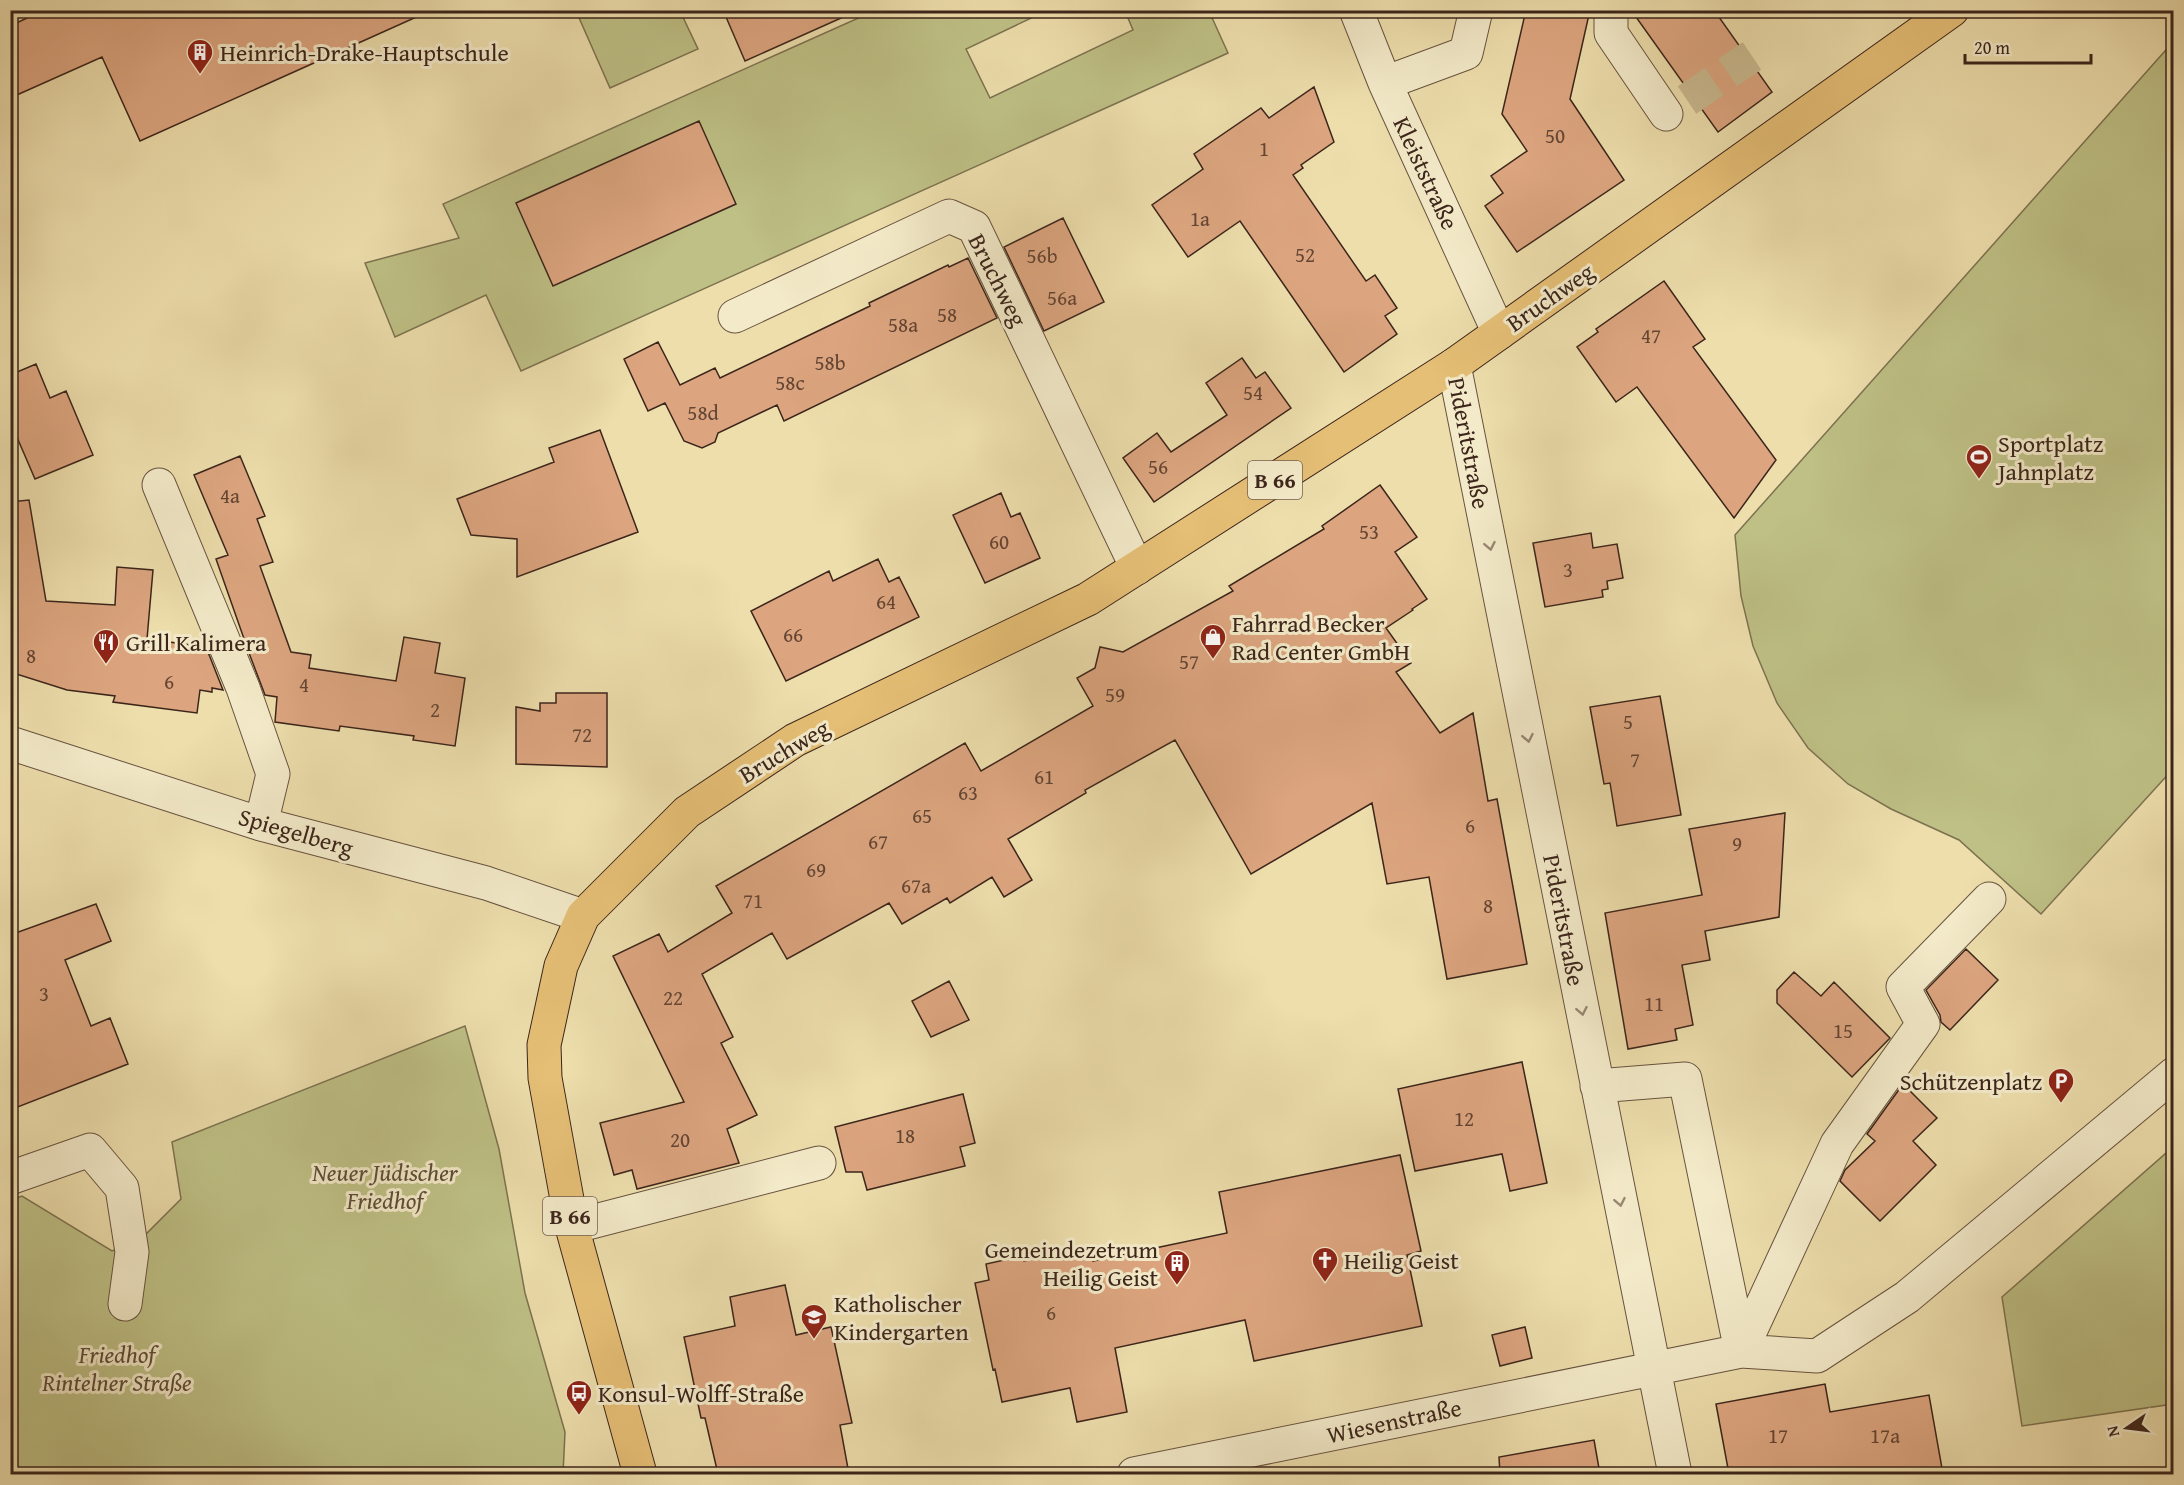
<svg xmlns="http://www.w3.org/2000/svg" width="2184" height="1485" font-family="'Gentium Book Plus',serif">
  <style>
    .green { fill: #bec085; stroke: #7d7250; stroke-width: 1.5 }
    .building { fill: #dca57f; stroke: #3c251b; stroke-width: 1.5 }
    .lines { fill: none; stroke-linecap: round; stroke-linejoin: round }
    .minor-tunnel { stroke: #cab98f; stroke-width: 33; stroke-dasharray: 33 16; stroke-linecap: butt }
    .minor-casing { stroke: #68533f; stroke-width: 35 }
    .major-casing { stroke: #3c251b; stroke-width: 35 }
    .minor { stroke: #f3eac9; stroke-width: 33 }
    .major { stroke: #e6bf76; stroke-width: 33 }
    .oneway { stroke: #988872 }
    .labels { text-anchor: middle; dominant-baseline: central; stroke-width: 6; stroke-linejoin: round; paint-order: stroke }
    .number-label { font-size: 21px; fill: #644534 }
    .shield { fill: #f3eac9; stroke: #73604f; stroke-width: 1.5 }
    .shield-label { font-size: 22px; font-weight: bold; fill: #3c251b }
    .poi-label { font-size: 24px; fill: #3c251b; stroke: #f3eac9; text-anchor: start }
    .street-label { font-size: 24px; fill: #3c251b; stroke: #f3eac9 }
    .park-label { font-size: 24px; font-style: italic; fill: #5c4c36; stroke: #f3eac9 }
  </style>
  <rect width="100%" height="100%" fill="#eddeac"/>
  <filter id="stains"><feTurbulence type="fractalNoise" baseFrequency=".00333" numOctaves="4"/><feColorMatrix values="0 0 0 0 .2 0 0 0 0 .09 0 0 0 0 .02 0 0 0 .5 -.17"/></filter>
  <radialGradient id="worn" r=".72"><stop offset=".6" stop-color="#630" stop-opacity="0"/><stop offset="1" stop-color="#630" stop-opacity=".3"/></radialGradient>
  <path class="green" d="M576,11H680L698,49L610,88Z
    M874,11H1046L966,49L990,98L1133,30L1125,11H1209L1228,53L521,371L486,295L395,337L365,263L459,238L443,204Z
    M2173,42V769L2041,914L1959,840L1891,809L1848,784L1808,748L1777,703L1753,646L1741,596L1735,535Z
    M465,1026L499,1149L525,1293L565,1432L563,1474H11V1200L22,1196L112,1251L140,1240L181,1199L172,1142Z
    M2173,1147V1404L2022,1426L2002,1297Z"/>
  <path class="building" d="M44,10H432L140,141L102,57L10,98V26Z
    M723,10H859L745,61Z
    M1526,10H1590L1570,99L1624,180L1517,252L1485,206L1503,193L1491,176L1527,151L1502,114Z
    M1631,10H1714L1772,92L1718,132Z
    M1314,87L1334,142L1301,165L1303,168L1293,175L1366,281L1375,275L1397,308L1385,316L1397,334L1344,372L1240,221L1188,257L1152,205L1203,169L1194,154L1261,108L1269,118Z
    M699,121L736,204L553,286L516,203Z
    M1063,218L1104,302L1044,331L1004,247Z
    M968,258L997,318L784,421L777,405L718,433L715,442L702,448L684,441L665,403L648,411L624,359L658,342L680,385L715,368L720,378L870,306L869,303L948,265L949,267Z
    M1664,281L1705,339L1693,347L1776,460L1734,518L1637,387L1616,402L1577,347L1598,332L1596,329Z
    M1242,358L1256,378L1265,372L1291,408L1154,502L1123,458L1157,433L1171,452L1227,415L1206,383Z
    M36,364L50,398L66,391L93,455L35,479L10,421V375Z
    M600,430L638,532L517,577V539L471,535L457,499L554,462L549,448Z
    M240,456L265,516L257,519L273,562L260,566L291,652L311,655L309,668L396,681L404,637L440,643L435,673L465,678L455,746L413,740L414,736L340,726L339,731L275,722L277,697L265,695L249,653L216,559L228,555L194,475Z
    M1380,485L1417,537L1395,552L1427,599L1412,609L1413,610L1386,628L1411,663L1396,672L1440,733L1473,713L1488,801L1497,799L1527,964L1447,979L1429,877L1387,884L1372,803L1251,874L1175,740L1085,790L1086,793L1008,839L1032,880L1004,897L992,877L950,903L947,898L902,924L889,903L787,959L772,933L702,974L733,1037L721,1043L757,1115L727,1129L739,1163L637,1189L632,1170L614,1175L600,1123L684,1102L613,956L659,934L668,952L732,913L716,886L965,743L981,771L1093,706L1077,678L1095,668L1100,647L1123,652L1233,591L1229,586L1324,529L1322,526Z
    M1001,493L1011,517L1020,513L1040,558L985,583L953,515Z
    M29,500L46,601L115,605L117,567L153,570L147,639L206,647L223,690L212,688V692L200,690L197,713L113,702L115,696L67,690L10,672V502Z
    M1591,533L1593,548L1617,544L1623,578L1607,581L1608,589L1602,590L1603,597L1545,607L1533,543Z
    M878,559L889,582L899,577L919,617L786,681L751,611L829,571L833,581Z
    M556,693H607V767L516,764V707L540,711V703H556Z
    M1660,696L1681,815L1617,826L1610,783L1604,784L1590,707Z
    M1785,813L1779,917L1705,931L1710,960L1682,965L1693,1025L1675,1029L1677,1040L1628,1049L1605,913L1702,895L1689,829Z
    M96,904L111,941L65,960L91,1026L110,1018L128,1064L10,1110V935Z
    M1966,949L1998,980L1950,1030L1941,1022L1940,1015L1926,990Z
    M1794,972L1821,996L1834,982L1890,1038L1852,1077L1777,1003V990Z
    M949,981L969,1020L931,1037L912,1001Z
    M1522,1062L1547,1183L1510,1191L1502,1154L1415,1171L1398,1089Z
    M1903,1084L1937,1118L1913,1141L1936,1165L1880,1221L1840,1181L1845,1170L1875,1141L1867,1134Z
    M963,1094L975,1143L960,1147L965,1166L867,1190L862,1172H846L835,1127Z
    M1400,1155L1421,1251L1407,1255L1422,1326L1254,1361L1245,1320L1115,1348L1127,1412L1077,1422L1070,1388L1002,1402L995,1369L993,1370L975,1283L989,1280L986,1264L1023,1256L1024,1261L1057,1255L1058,1259L1092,1252L1093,1261L1227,1233L1219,1192Z
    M785,1285L796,1335L831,1327L852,1423L840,1425L849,1474H718L705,1418H701L684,1337L735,1326L730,1297Z
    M1525,1327L1532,1358L1500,1366L1492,1335Z
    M1825,1384L1830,1412L1929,1395L1943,1474H1729L1716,1404Z
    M1594,1440L1600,1474H1500L1499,1457Z"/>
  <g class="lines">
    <path class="minor-tunnel" d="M1687,100L1752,56"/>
    <g class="minor-casing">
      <path id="minor" d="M1356,10L1385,83L1499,333
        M1611,10V33L1666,114
        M1385,83L1466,53L1476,10
        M735,316L949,216L974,227L1137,568
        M1454,365L1675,1474
        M159,485L243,688L273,774L261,824
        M10,743L261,824L486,883L583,916
        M1597,1086L1685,1079L1741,1351
        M10,1178L90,1150L122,1188L132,1252L125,1304
        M572,1227L819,1163
        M1741,1351L1837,1144L1923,1024L1903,987L1989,899
        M1134,1474L1741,1351L1817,1356L1907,1297L2174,1074"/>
    </g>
    <g class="major-casing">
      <path id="major" d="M640,1474L572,1227L545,1078L544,1045L561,966L583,916L687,812L795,740L1088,599L1454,365L1952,10"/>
    </g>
    <use href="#minor" class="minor"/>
    <use href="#major" class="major"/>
  </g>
  <defs><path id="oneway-chevron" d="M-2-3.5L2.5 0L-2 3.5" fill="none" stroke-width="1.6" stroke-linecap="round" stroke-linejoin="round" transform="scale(1.5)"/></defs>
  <g class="oneway">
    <use href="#oneway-chevron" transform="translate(1490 546) rotate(79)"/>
    <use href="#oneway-chevron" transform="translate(1528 738) rotate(79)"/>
    <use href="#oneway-chevron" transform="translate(1582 1011) rotate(79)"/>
    <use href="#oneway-chevron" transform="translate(1620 1202) rotate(79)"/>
  </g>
  <defs>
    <g id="building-pin" transform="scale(1.35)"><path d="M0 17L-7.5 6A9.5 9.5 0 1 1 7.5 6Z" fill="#8f2418" stroke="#f3eac9"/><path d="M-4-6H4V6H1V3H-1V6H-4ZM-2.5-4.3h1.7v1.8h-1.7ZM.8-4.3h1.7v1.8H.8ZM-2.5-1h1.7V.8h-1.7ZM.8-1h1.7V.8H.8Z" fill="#fff"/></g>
    <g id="stadium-pin" transform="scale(1.35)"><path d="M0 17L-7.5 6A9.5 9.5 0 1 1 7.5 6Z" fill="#8f2418" stroke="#f3eac9"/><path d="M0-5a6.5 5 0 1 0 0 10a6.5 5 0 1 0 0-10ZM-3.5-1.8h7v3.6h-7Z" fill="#fff"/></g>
    <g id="shop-pin" transform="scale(1.35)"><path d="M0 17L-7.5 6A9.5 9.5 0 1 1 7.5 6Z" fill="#8f2418" stroke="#f3eac9"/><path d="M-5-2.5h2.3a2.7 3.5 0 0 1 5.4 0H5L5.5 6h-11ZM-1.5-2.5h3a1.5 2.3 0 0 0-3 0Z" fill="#fff"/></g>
    <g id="restaurant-pin" transform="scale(1.35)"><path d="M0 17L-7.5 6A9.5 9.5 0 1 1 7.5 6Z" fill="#8f2418" stroke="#f3eac9"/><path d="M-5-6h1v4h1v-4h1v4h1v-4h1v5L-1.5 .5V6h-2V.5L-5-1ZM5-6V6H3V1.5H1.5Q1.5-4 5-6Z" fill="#fff"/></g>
    <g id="parking-pin" transform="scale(1.35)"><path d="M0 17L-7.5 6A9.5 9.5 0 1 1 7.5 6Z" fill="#8f2418" stroke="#f3eac9"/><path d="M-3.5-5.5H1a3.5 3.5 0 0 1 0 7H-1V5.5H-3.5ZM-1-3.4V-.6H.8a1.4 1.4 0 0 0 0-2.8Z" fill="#fff"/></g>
    <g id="church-pin" transform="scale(1.35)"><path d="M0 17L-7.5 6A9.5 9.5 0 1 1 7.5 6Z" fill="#8f2418" stroke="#f3eac9"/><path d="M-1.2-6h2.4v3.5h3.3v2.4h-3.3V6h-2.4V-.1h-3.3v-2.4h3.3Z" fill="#fff"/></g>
    <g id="school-pin" transform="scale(1.35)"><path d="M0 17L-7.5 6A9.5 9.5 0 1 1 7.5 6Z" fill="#8f2418" stroke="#f3eac9"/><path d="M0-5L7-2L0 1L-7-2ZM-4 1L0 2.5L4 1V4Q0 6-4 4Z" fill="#fff"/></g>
    <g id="bus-pin" transform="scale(1.35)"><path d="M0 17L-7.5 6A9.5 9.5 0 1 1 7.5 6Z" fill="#8f2418" stroke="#f3eac9"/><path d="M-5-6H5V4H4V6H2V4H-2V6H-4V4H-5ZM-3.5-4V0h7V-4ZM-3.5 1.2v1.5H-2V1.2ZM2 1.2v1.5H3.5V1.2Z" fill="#fff"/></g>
  </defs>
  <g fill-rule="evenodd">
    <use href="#building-pin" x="200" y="52"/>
    <use href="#stadium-pin" x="1979" y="457"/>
    <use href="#shop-pin" x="1213" y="637"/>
    <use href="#restaurant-pin" x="106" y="642"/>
    <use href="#parking-pin" x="2061" y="1081"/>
    <use href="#church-pin" x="1325" y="1260"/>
    <use href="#building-pin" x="1177" y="1263"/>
    <use href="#school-pin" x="814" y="1317"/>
    <use href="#bus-pin" x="579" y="1393"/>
  </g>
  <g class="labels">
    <g class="number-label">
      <text x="1555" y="135">50</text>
      <text x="1264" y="148">1</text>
      <text x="1200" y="218">1a</text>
      <text x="1305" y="254">52</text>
      <text x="1042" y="255">56b</text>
      <text x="1062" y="297">56a</text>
      <text x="947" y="314">58</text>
      <text x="903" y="324">58a</text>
      <text x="1651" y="335">47</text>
      <text x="830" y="362">58b</text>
      <text x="790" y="382">58c</text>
      <text x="1253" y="392">54</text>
      <text x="703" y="412">58d</text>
      <text x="1158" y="466">56</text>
      <text x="230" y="495">4a</text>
      <text x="1369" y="531">53</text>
      <text x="999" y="541">60</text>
      <text x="1568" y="569">3</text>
      <text x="886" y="601">64</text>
      <text x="793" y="634">66</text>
      <text x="31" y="655">8</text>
      <text x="1189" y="661">57</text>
      <text x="169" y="681">6</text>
      <text x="304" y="684">4</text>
      <text x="1115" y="694">59</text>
      <text x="435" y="709">2</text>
      <text x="1628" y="721">5</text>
      <text x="582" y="734">72</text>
      <text x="1635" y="759">7</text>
      <text x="1044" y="776">61</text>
      <text x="968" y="792">63</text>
      <text x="922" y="815">65</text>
      <text x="1470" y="825">6</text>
      <text x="878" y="841">67</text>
      <text x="1737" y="843">9</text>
      <text x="816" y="869">69</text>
      <text x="916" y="885">67a</text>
      <text x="753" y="900">71</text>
      <text x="1488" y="905">8</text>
      <text x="44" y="993">3</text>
      <text x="673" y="997">22</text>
      <text x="1654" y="1003">11</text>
      <text x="1843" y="1030">15</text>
      <text x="1464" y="1118">12</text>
      <text x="905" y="1135">18</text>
      <text x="680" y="1139">20</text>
      <text x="1051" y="1312">6</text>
      <text x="1778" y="1435">17</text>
      <text x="1885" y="1435">17a</text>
    </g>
    <g class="shield">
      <rect x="1248" y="461" width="54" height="38" rx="4.5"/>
      <rect x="543" y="1197" width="54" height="38" rx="4.5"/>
    </g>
    <g class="shield-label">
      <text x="1275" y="480">B 66</text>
      <text x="570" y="1216">B 66</text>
    </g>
    <g class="poi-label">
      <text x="220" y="52">Heinrich-Drake-Hauptschule</text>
      <text x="1998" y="443">Sportplatz<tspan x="1998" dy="28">Jahnplatz</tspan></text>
      <text x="1232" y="623">Fahrrad Becker<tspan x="1232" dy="28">Rad Center GmbH</tspan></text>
      <text x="126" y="642">Grill Kalimera</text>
      <text x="2042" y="1081" text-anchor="end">Schützenplatz</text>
      <text x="1158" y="1249" text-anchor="end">Gemeindezetrum<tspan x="1158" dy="28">Heilig Geist</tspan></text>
      <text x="1344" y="1260">Heilig Geist</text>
      <text x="834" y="1303">Katholischer<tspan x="834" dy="28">Kindergarten</tspan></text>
      <text x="598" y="1393">Konsul-Wolff-Straße</text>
    </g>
    <g class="street-label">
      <text transform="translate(1426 173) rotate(65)">Kleiststraße</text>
      <text transform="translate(998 280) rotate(63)">Bruchweg</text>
      <text transform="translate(1550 297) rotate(-35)">Bruchweg</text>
      <text transform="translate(1469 443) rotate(79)">Pideritstraße</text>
      <text transform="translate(784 751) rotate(-31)">Bruchweg</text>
      <text transform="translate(296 832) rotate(16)">Spiegelberg</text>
      <text transform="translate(1564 920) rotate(79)">Pideritstraße</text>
      <text transform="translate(1394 1421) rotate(-12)">Wiesenstraße</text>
    </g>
    <g class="park-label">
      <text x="385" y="1172">Neuer Jüdischer<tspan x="385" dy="28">Friedhof</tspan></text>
      <text x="117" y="1354">Friedhof<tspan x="117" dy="28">Rintelner Straße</tspan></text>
    </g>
  </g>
  <rect width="2184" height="1485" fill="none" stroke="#eddeac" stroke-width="36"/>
  <rect x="12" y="12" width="2160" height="1461" fill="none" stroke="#3c251b" stroke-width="3"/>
  <rect x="18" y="18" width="2148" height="1449" fill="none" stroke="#3c251b" stroke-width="1.5"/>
  <g transform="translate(2127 1428) rotate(256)" stroke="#f3eac9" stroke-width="4.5" paint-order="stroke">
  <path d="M0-4.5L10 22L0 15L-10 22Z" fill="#3c251b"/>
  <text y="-9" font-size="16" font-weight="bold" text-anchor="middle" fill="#3c251b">N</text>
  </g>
  <path d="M1965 54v9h126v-9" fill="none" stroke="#3c251b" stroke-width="3"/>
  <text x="1974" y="54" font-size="18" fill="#3c251b" stroke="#f3eac9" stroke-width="4.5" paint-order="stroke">20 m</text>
  <rect width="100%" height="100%" filter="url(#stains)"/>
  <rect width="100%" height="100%" fill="url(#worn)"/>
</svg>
